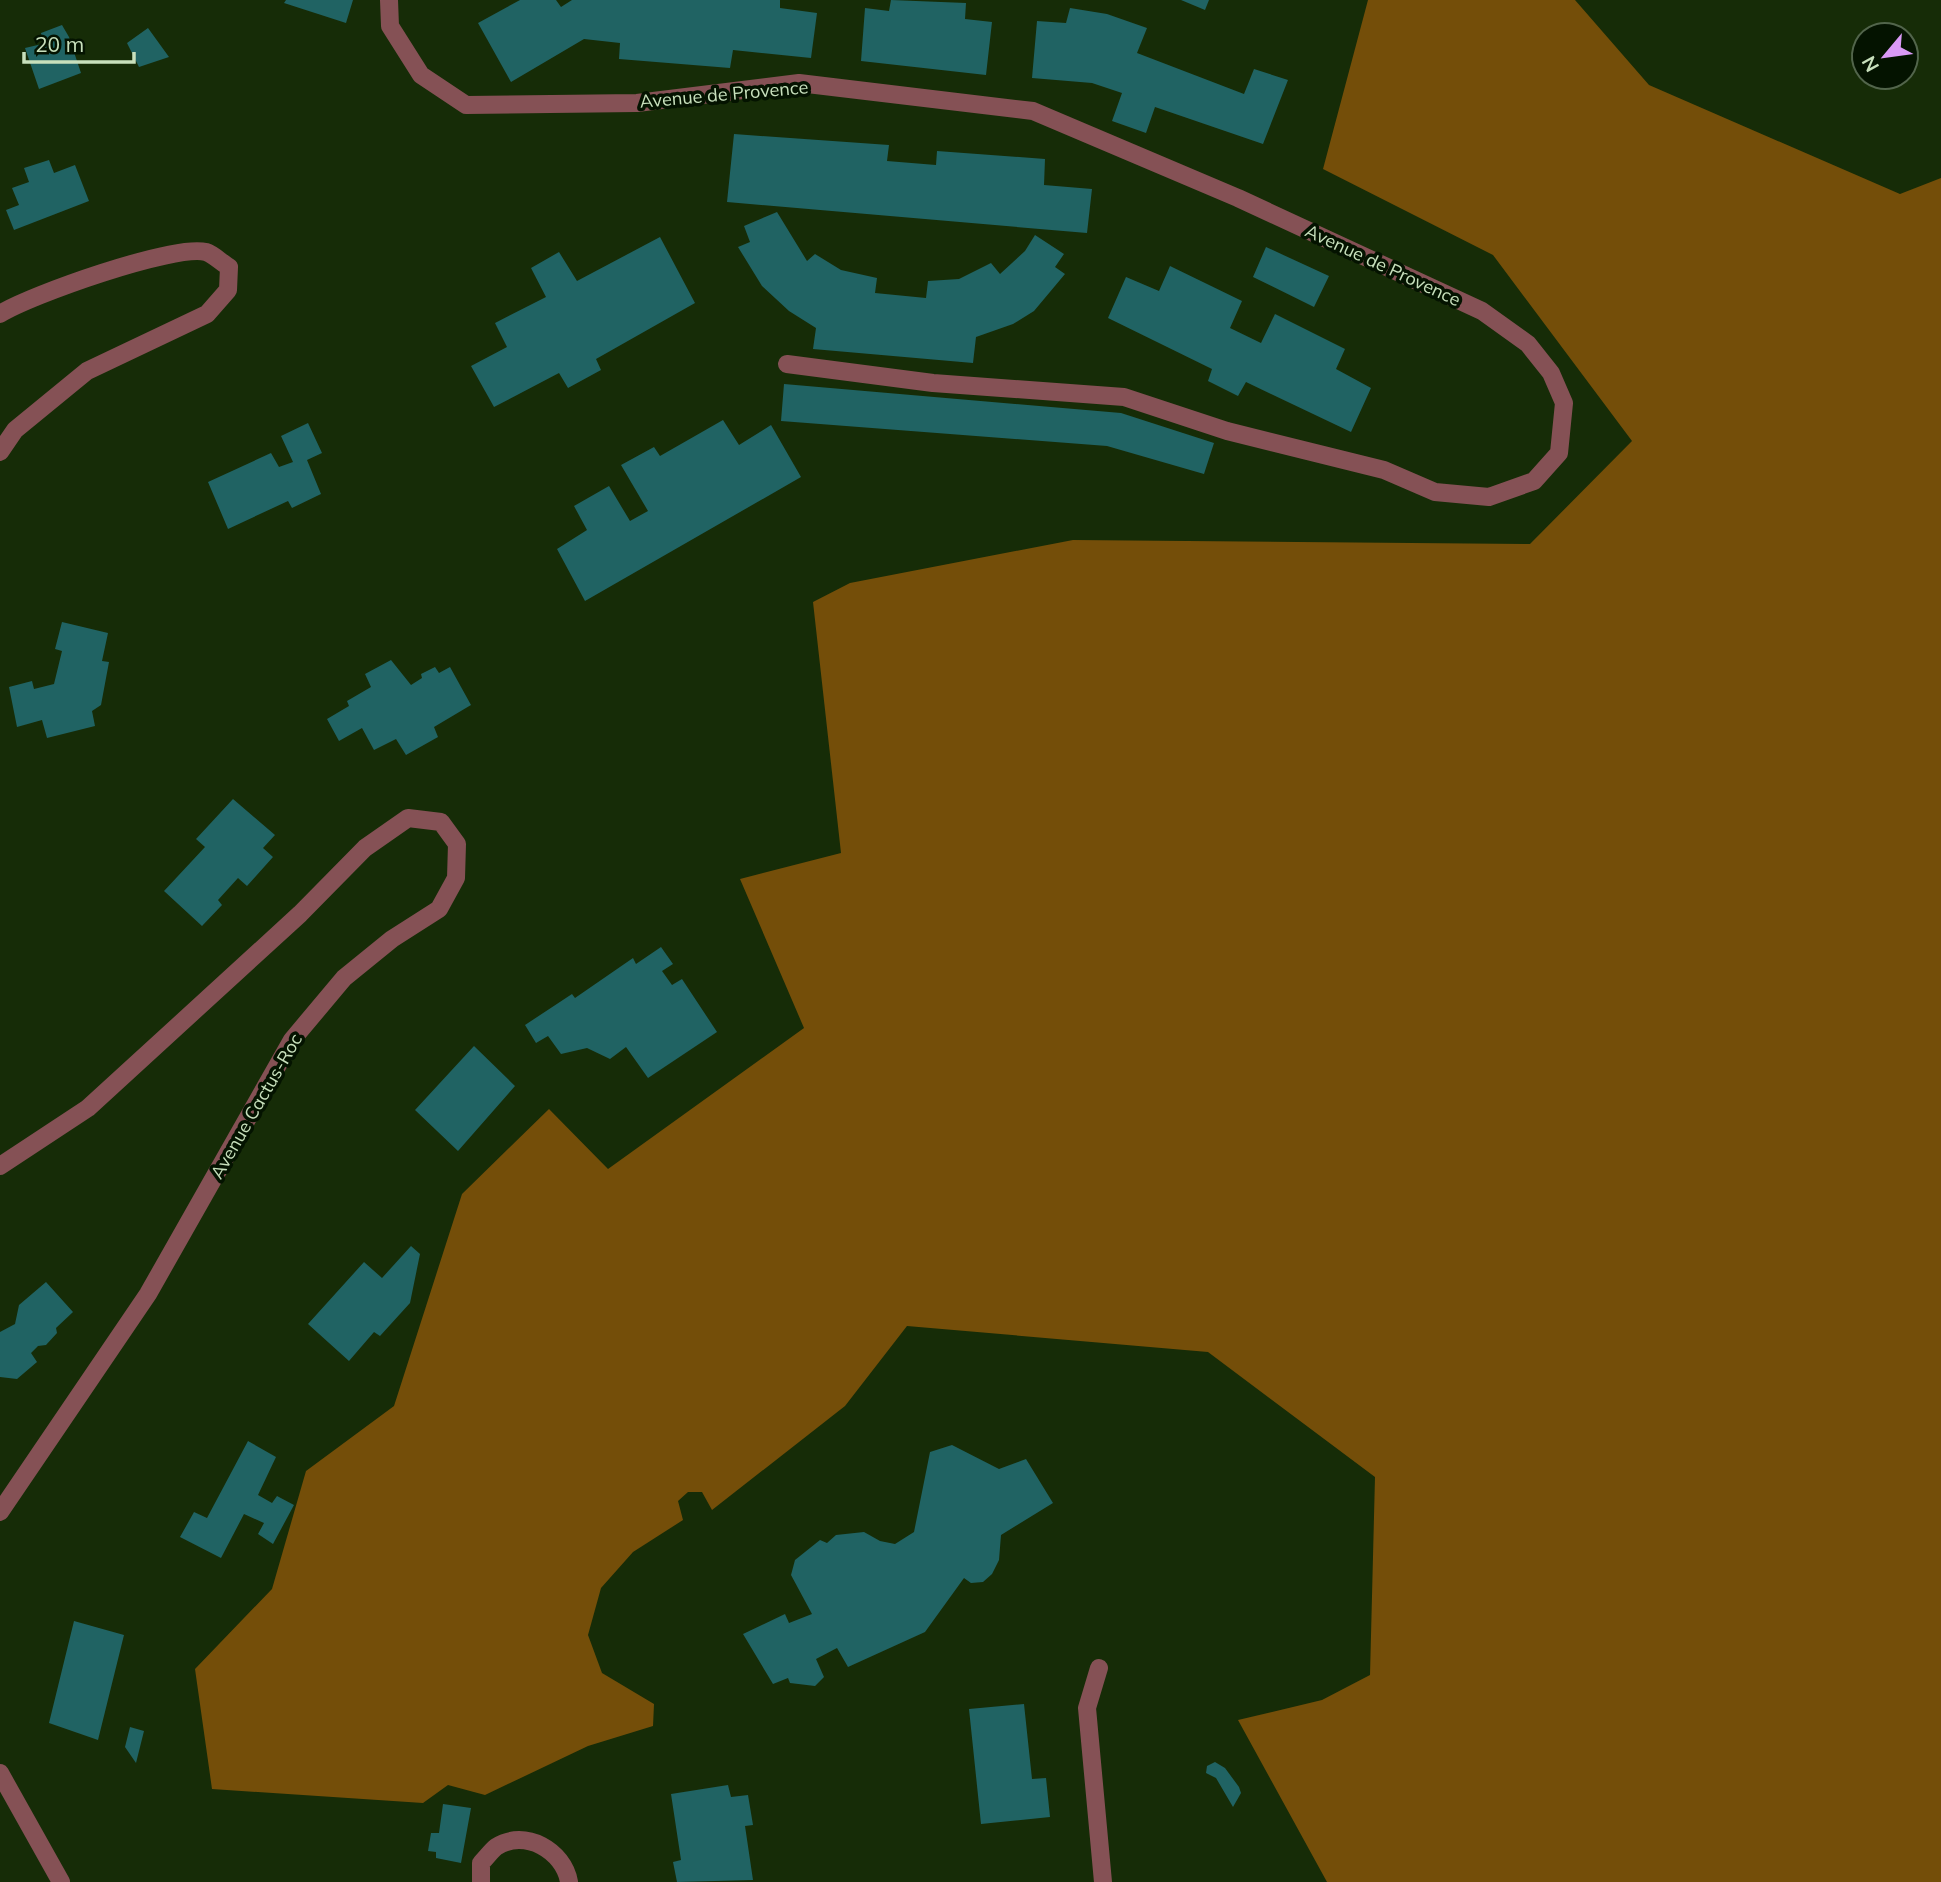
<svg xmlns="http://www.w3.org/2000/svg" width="1941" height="1882" font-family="Mulish,sans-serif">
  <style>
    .forest { fill: #744e09 }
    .building { fill: #206363 }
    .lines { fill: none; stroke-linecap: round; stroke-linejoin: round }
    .minor { stroke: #855155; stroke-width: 18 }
    .labels { text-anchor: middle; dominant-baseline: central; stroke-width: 7; stroke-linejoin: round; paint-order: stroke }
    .street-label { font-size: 18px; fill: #c8e0bc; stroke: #041300 }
  </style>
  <rect width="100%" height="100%" fill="#162c07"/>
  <path class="forest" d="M1368,0H1575L1649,85L1900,194L1941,178V1882H1327L1238,1720L1322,1700L1370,1675L1375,1477L1208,1352L907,1326L845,1406L712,1510L702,1492H688L678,1501L683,1520L633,1552L601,1588L588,1635L602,1673L654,1704L653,1726L588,1746L485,1795L448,1785L423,1803L212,1789L195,1669L272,1589L306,1471L394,1406L462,1194L549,1109L608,1169L804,1028L740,879L841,853L813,602L850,583L1073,540L1530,544L1632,441L1493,255L1323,169Z"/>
  <path class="building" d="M286,0H353L346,23L284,3Z
    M520,0H556L561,7L572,0H780V8L817,13L811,58L733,50L730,68L619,59L620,43L584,39L511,82L478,23Z
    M891,0L966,3L965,19L992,22L986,75L861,61L865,8L889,11Z
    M1181,0H1209L1205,10Z
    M1070,8L1107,14L1147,28L1137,53L1244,94L1254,69L1288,80L1263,144L1155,107L1146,133L1112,121L1122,93L1092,83L1032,78L1037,21L1066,23Z
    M62,25L69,37L81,73L39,89L25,48L42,44L41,33Z
    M148,28L169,57L139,67L127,43Z
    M734,134L889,145L887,161L936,165L937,151L1045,159L1044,185L1092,189L1087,233L727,202Z
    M49,160L54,173L75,165L89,201L14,230L6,210L19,205L12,188L29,182L24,168Z
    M777,212L807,261L815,254L841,270L877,278L875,293L926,298L928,281L959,279L991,263L1000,274L1025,251L1035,235L1064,254L1055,267L1065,274L1034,311L1013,324L976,337L973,363L813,349L816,328L789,311L762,286L738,247L750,242L744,226Z
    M660,237L695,303L596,359L601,370L568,388L559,373L494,407L471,366L507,347L495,323L546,297L531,268L559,252L577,281Z
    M1266,247L1329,276L1314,307L1253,277Z
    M1170,266L1242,301L1230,328L1261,343L1275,314L1345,349L1336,369L1371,388L1351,432L1246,382L1238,396L1208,381L1212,369L1108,318L1126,277L1159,291Z
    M784,384L1121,413L1214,443L1204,474L1107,446L781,421Z
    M723,420L739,445L771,425L801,477L585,601L557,549L587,530L574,506L609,486L630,521L648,511L621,465L654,447L660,456Z
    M308,423L322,453L307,460L321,494L292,508L288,501L228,529L208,482L271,453L279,467L293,462L281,436Z
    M62,622L108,633L102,661L109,662L101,705L92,711L95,726L47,738L42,720L17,727L9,687L32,681L34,689L54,684L62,651L55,649Z
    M391,660L411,685L422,678L421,674L435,667L439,673L450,667L471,705L434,727L438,737L406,755L396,739L374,750L362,728L339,741L327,719L349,706L347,701L371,687L365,674Z
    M233,799L275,835L263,848L273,857L247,886L238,878L218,900L222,905L202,926L164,891L205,847L196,839Z
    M661,947L673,964L662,971L672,985L682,979L717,1032L648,1078L626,1047L610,1059L587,1048L561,1054L548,1036L536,1043L525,1025L572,994L575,998L633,958L636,964Z
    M474,1046L515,1086L458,1151L415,1110Z
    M411,1246L420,1254L410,1303L380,1336L374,1332L349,1361L308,1324L364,1262L382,1278Z
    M46,1282L73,1312L56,1328L57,1333L46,1345L38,1346L31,1353L37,1362L17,1379L0,1377V1332L15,1324L19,1305Z
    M248,1441L276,1457L258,1495L272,1503L277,1496L294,1505L273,1544L258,1534L264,1523L244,1514L221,1558L180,1537L194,1512L207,1518Z
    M952,1445L999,1469L1026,1459L1053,1503L1001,1535L999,1560L992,1574L983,1582L971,1583L964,1578L925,1632L848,1667L837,1648L816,1659L824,1677L815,1686L790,1683L788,1678L773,1684L743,1634L785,1614L789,1623L812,1614L791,1575L795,1560L820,1540L827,1543L836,1535L864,1532L880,1541L895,1544L914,1532L930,1452Z
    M74,1621L124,1635L98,1740L49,1723Z
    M1024,1704L1032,1779L1046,1778L1050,1817L981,1824L969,1709Z
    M130,1727L144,1731L136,1763L125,1747Z
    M1215,1762L1225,1768L1239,1787L1241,1793L1233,1807L1216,1778L1206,1773L1207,1766Z
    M728,1785L731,1797L748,1795L753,1825L745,1826L753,1880L677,1882L673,1862L681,1860L671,1794Z
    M443,1804L471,1808L461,1863L436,1858V1852L428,1851L431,1833H439Z"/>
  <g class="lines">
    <path class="minor" d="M389,0L390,26L421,75L466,105L637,103L799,83L1033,111L1238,198L1482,311L1528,344L1551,373L1564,403L1559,453L1534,481L1489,497L1435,492L1384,470L1227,431L1124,397L933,383L787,364
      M0,314C30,295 174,244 206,252C213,254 222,263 229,267L228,290L207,314L87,371L15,430L0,452
      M0,1166L88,1108L300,914L365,848L408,818L441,822L457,844L456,878L439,909L392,939L344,978L292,1040L148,1294L0,1512
      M1099,1668L1087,1708L1103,1882
      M0,1773L61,1882
      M481,1882V1863C486,1858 491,1851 496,1847C525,1828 564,1851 569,1882"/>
  </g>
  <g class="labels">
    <g class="street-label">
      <text transform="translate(724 94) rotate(-5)">Avenue de Provence</text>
      <text transform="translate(1383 265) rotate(25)">Avenue de Provence</text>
      <text transform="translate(256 1106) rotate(-60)">Avenue Cactus-Roc</text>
    </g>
  </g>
  <g transform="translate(1885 56) rotate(241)"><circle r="33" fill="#041300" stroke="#52654b" stroke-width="2"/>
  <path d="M0-5L12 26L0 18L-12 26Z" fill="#da9af6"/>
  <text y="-10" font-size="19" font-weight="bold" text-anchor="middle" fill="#c8e0bc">N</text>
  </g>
  <path d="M24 52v10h110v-10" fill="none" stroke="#c8e0bc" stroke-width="3.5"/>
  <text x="35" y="52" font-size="21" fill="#c8e0bc" stroke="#041300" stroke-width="5" paint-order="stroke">20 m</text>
</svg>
